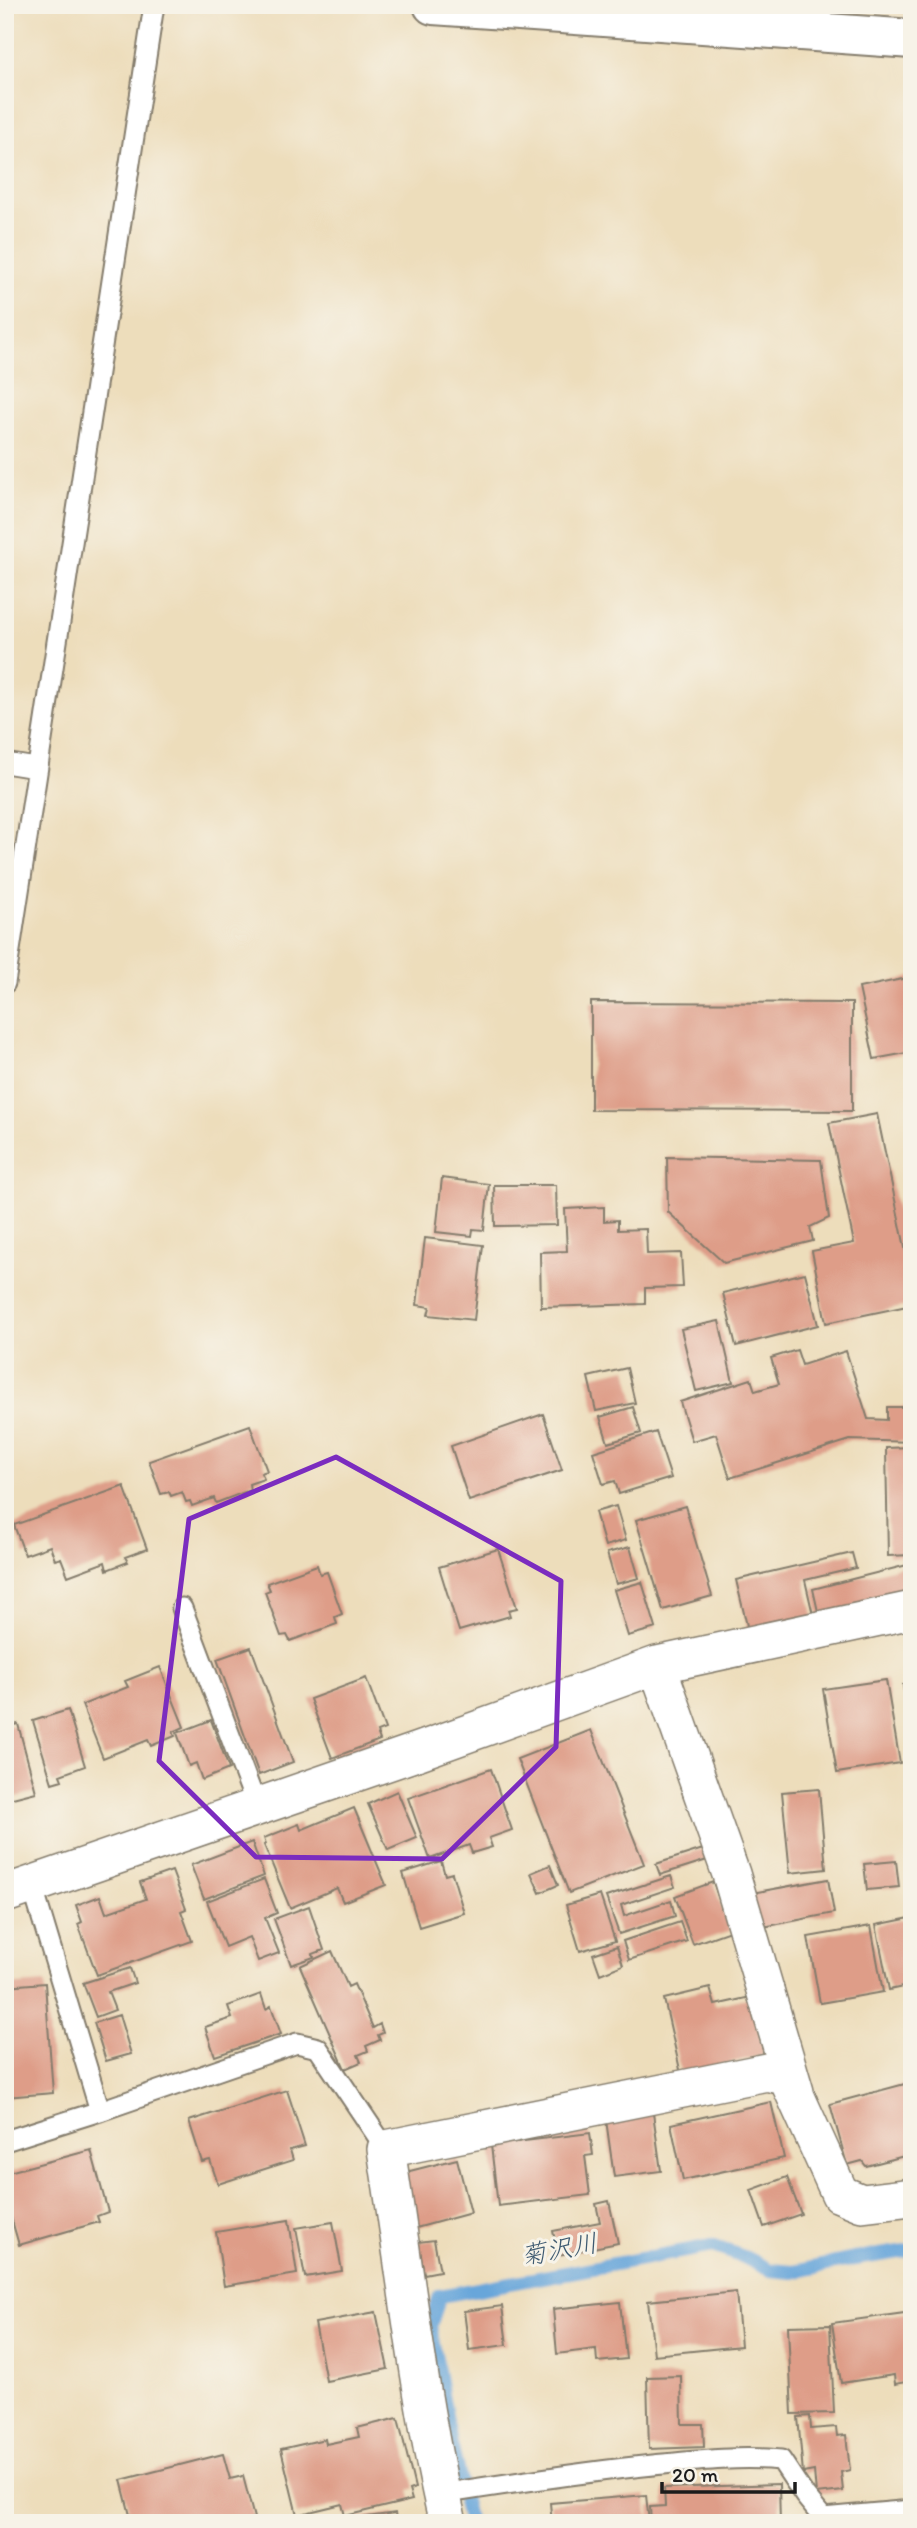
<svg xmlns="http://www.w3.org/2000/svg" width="917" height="2528" font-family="Itim,'Klee One',sans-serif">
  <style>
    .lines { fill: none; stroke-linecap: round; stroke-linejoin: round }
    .stream { stroke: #68a6da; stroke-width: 14 }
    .building { fill: #de9d88 }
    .service-casing { stroke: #847c6c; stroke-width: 23 }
    .minor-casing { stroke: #847c6c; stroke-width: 40 }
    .tertiary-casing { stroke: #847c6c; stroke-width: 42 }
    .service { stroke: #fff; stroke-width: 19 }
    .minor { stroke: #fff; stroke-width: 37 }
    .tertiary { stroke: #fff; stroke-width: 38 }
    .marked { fill: none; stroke: #7b2cbf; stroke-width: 5; stroke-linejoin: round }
    .labels { text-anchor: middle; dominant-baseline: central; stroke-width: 6; stroke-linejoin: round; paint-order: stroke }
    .water-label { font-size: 26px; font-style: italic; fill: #3e5a71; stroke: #f7f3e8 }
  </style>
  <rect width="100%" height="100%" fill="#f7f3e8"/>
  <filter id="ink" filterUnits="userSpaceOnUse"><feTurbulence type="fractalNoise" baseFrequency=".0143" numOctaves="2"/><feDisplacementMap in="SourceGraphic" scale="14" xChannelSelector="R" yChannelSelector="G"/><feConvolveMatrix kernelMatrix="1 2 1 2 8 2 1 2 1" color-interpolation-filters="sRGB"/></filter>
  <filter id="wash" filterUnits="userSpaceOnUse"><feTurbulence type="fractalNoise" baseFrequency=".00686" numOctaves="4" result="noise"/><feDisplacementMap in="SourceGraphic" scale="28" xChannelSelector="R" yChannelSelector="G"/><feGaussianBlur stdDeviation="1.57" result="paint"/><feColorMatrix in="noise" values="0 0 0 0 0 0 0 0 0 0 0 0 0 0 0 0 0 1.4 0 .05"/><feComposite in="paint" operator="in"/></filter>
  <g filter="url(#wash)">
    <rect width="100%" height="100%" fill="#edddbb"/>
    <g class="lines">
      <path class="stream" d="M469,2523L451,2444L430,2326L440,2296L712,2246L744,2257L770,2270L793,2272L854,2259L912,2250"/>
    </g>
    <g id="blocks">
      <path class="building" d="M912,977V1052L874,1059L859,988Z
        M591,1002L852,1003V1111L591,1110Z
        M877,1114L912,1281V1305L826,1323L812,1251L854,1243L829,1123Z
        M667,1157L821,1160L829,1218L810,1227L813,1241L724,1263L668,1212Z
        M442,1178L489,1184L484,1230L473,1229L472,1236L436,1232Z
        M494,1185H556L557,1225L495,1226Z
        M604,1207V1221L618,1220V1230L646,1229L647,1254L681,1253L683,1287L645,1288V1304L541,1307L540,1252L567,1251L565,1209Z
        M425,1238L483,1245L474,1320L428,1315L430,1307L417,1305Z
        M805,1273L818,1325L736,1346L723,1293Z
        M719,1321L733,1382L696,1391L681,1329Z
        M797,1350L802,1365L846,1351L868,1419L887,1420V1407H912V1442L850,1440L730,1478L716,1434L692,1441L680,1402L751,1379L755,1391L779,1384L771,1358Z
        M627,1368L635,1403L596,1411L588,1377Z
        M633,1407L641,1433L608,1443L600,1417Z
        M543,1414L562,1470L469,1501L451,1446Z
        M250,1425L267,1471L261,1473L264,1479L249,1484L250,1490L216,1503L214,1498L192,1506L190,1501L186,1502L182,1492L171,1496L169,1492L161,1494L149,1461Z
        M656,1432L671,1478L619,1494L615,1481L603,1484L593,1452Z
        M912,1447V1555L888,1556L886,1448Z
        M124,1486L147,1549L125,1557L128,1562L107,1570L105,1562L68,1576L61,1558L55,1560L50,1546L25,1555L14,1525Z
        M616,1506L626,1540L605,1546L595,1512Z
        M685,1506L712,1596L663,1610L636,1520Z
        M630,1547L639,1578L616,1584L607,1553Z
        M498,1549L517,1608L508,1610L510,1616L459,1631L439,1567Z
        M852,1553L856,1568L805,1580L814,1619L749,1634L736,1580Z
        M911,1564L912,1593L819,1616L813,1589Z
        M317,1565L320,1574L327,1572L342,1614L335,1617L337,1624L290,1641L287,1635L281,1636L265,1592L270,1590L267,1583Z
        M642,1582L656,1628L628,1636L614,1590Z
        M251,1647L293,1762L259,1775L217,1659Z
        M160,1667L184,1727L173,1732L175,1736L151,1746L148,1740L103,1758L82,1705L128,1687L125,1681Z
        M366,1678L385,1729L377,1732L380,1740L332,1758L310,1699Z
        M886,1680L900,1763L837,1773L823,1689Z
        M912,1684V1734H910L903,1685Z
        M68,1710L85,1766L60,1775L62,1780L52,1783L33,1721Z
        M211,1720L229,1769L202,1780L196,1763L189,1766L177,1733Z
        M18,1724L36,1792L5,1800V1727Z
        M591,1730L644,1864L569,1893L517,1759Z
        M491,1769L512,1830L489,1838L492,1847L472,1853L469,1845L430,1859L408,1798Z
        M819,1789L826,1869L790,1873L782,1792Z
        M397,1791L417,1838L388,1850L368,1804Z
        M354,1808L386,1885L343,1902L337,1888L290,1908L264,1845L266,1844L264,1838L299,1824L301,1830Z
        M252,1842L264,1876L204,1899L191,1865Z
        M703,1849L707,1860L660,1875L656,1864Z
        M441,1861L445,1875L452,1873L464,1913L419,1927L403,1873Z
        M896,1861L899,1887L867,1890L864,1864Z
        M550,1865L558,1885L540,1893L531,1873Z
        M172,1871L186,1909L181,1911L192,1941L97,1975L78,1924L82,1922L76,1905L100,1896L106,1913L146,1899L140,1882Z
        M671,1876L675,1887L621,1905L624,1916L671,1900L675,1916L619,1934L606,1897Z
        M264,1879L277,1913L265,1918L279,1953L258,1961L249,1937L225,1947L207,1901Z
        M828,1879L834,1913L758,1928L752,1893Z
        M713,1882L730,1931L693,1944L675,1896Z
        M600,1895L615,1941L580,1951L566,1905Z
        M309,1906L324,1950L313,1954L314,1957L291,1965L274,1919Z
        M910,1918L912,1985L889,1990L876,1925Z
        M680,1922L687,1941L629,1960L623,1941Z
        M871,1926L883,1992L820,2003L808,1937Z
        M617,1946L623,1965L600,1974L593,1954Z
        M332,1951L348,1987L354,1984L373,2028L380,2024L383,2033L378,2035L380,2040L366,2046L368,2051L358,2055L361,2062L345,2069L300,1966Z
        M130,1968L135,1983L108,1992L115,2010L96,2017L83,1983Z
        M45,1983L53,2093L5,2097V1986Z
        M710,1988L715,2005L751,1997L764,2055L681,2074L664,1999Z
        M261,1994L266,2009L271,2006L281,2034L215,2056L205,2027L232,2018L228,2006Z
        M119,2015L131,2054L106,2061L94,2023Z
        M912,2082V2154L866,2166L862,2161L847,2165L830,2104Z
        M287,2090L305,2146L290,2150L293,2160L218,2184L210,2160L202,2162L189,2121Z
        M771,2102L784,2158L683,2180L671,2124Z
        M653,2113L661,2171L614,2177L606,2120Z
        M590,2133L593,2155L585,2156L590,2195L498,2206L491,2145Z
        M91,2150L108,2212L97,2216L99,2222L19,2245L5,2196V2173Z
        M457,2159L471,2213L416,2228L402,2173Z
        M787,2177L801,2214L764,2227L751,2190Z
        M609,2201L618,2243L558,2255L553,2231L600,2222L596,2204Z
        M289,2220L297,2274L224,2286L216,2232Z
        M333,2222L342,2271L305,2277L296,2228Z
        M434,2240L440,2271L424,2274L418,2242Z
        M736,2292L741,2346L654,2355L648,2301Z
        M620,2302L626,2359L597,2362L596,2349L557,2354L553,2309Z
        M502,2306L507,2345L469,2350L464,2311Z
        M376,2312L388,2369L326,2381L315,2323Z
        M912,2312V2381L895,2384L894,2375L841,2383L832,2323Z
        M830,2325L834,2413L792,2414L788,2326Z
        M681,2376L682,2424H703L704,2447L649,2449L647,2377Z
        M810,2416L811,2429L836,2427L837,2436L846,2435L850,2470L841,2472L843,2491L816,2494L814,2471L803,2473L798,2417Z
        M398,2418L415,2488L409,2490L412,2500L345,2516L342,2504L297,2515L281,2449L325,2439L326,2444L359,2437L357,2428Z
        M223,2454L230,2479L243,2476L254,2518L235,2523H132L121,2480Z
        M779,2484L780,2523H651L650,2507L665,2506L664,2488Z
        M646,2495L649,2523H552L550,2503Z
        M395,2513L397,2523H360L359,2518Z
        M121,2516L123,2523H98V2522Z"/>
    </g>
  </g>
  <g filter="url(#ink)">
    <use href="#blocks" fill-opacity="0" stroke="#847c6c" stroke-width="2"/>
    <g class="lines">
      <g class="service-casing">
        <path id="service" d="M5,763L36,768
          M5,983L154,5
          M182,1608L257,1807
          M32,1885L100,2111
          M5,2141L100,2111L297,2043L318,2048L386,2149
          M441,2494C512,2483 582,2472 653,2465C695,2461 739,2456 781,2460L805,2496L823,2518L824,2523
          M823,2518L912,2510"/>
      </g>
      <g class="minor-casing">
        <path id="minor" d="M657,1665L731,1874L795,2092
          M5,1894L419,1751L657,1665L912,1610
          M448,2523C419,2400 406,2274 386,2149L767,2072L787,2077L840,2194L862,2203L912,2197"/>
      </g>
      <g class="tertiary-casing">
        <path id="tertiary" d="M433,5L912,39"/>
      </g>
      <use href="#service" class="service"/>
      <use href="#minor" class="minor"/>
      <use href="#tertiary" class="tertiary"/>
    </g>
  </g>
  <path class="marked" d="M336,1457L561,1581L556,1747L442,1859L256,1857L159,1761L189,1519Z"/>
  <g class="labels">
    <g class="water-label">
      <text transform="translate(559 2249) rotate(-10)">菊沢川</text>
    </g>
  </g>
  <rect width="917" height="2528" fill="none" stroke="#f7f3e8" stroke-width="28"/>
  <path d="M662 2482v10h133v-10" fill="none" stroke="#1c1c1c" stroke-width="3.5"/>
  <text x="672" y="2482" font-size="21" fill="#1c1c1c" stroke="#f7f3e8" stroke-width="5" paint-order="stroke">20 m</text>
</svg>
